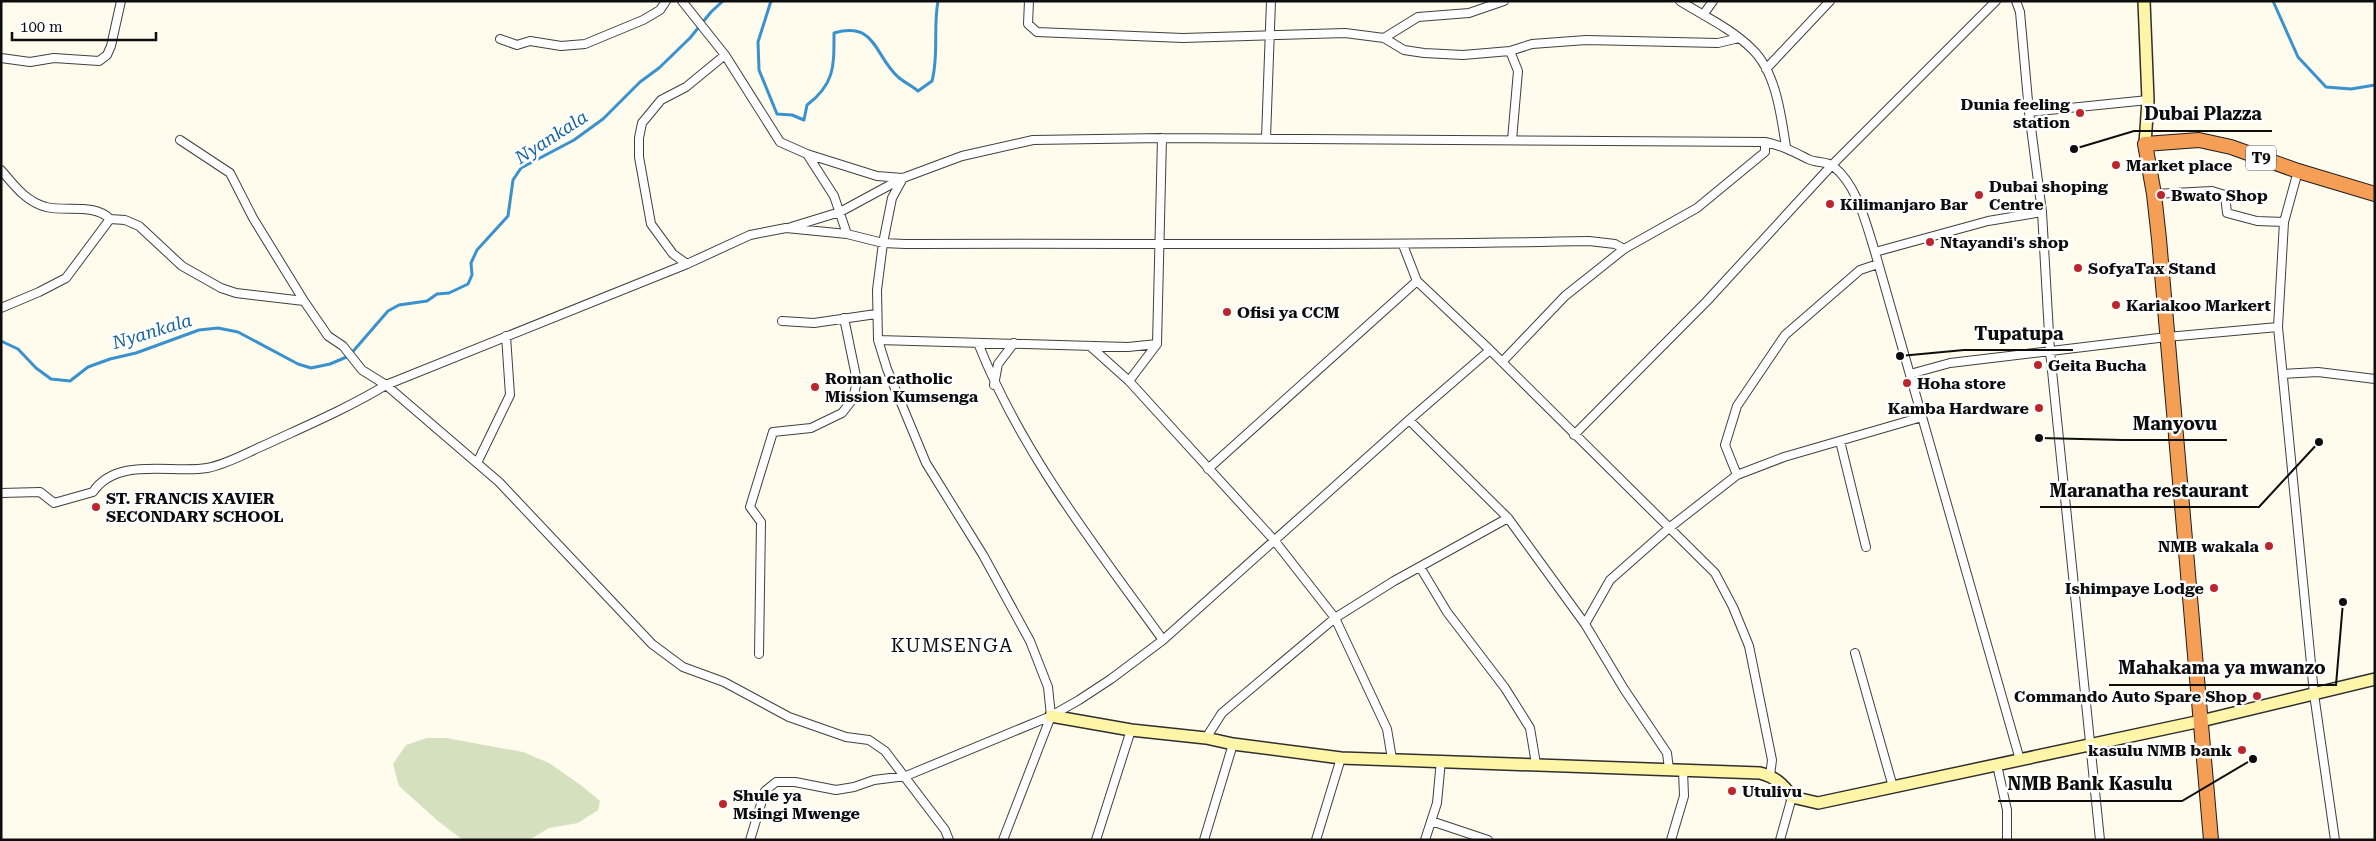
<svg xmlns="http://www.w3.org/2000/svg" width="2376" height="841" font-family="'Roboto Serif',serif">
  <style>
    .cemetery { fill: #d5e0bf }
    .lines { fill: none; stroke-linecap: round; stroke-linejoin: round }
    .stream { stroke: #3992cd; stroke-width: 3 }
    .street-casing { stroke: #404040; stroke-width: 10 }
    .secondary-casing { stroke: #2f2f2f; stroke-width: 14 }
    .highway-casing { stroke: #1e1e1e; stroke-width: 16 }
    .street { stroke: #fff; stroke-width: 8 }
    .secondary { stroke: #fff5a8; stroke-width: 11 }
    .highway { stroke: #f49e56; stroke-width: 14 }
    .poi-dot { fill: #bd252c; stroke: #fff; stroke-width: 2 }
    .labels { text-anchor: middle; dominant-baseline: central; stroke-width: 5; stroke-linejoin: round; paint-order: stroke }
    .shield { fill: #fff; stroke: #565656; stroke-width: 1 }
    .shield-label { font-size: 15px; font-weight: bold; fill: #0d0d0d }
    .poi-label { font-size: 16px; font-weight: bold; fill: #0d0d0d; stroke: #fff; text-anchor: start }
    .water-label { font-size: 18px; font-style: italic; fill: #16639f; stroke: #fff }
    .quarter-label { font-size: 19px; letter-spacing: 1px; fill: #0d0d0d; stroke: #fff }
    .leader { fill: none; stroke: #0d0d0d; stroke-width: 2 }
    .callout-dot { fill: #0d0d0d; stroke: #fff; stroke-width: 2 }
    .callout-label { font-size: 18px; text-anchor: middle; font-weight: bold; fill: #0d0d0d; stroke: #fff; stroke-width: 5; stroke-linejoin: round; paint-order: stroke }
  </style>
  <rect width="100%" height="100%" fill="#fffbed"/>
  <path class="cemetery" d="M427,738H446L523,752L549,763L582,786L600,801L598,810L578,823L549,828L529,840H463L438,821L399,786L393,764L406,745Z"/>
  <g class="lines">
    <path class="stream" d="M771,1L758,42L759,70L777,114L792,115L804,120L807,105C835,84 834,66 834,33C876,21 874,55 898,77C904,82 912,86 918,91L932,81C939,55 933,28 938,1
      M2273,1L2298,57L2326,87L2351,89L2375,85
      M1,341L18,349L36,368L51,379L70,381L88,367L110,359L136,353L199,330L218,328L238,332L298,364L311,368L330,364L349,356L388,311L399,305L427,301L437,294L449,293L468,284L472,275L471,263L477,250L508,216L513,180L521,168L574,140L603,119L640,82L659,68L690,38L711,12L723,1"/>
    <g class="street-casing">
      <path id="street" d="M682,1L725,55L780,142L807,154L834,196L847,234
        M1029,1L1028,24L1037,32L1183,38L1345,33L1384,38L1404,50L1424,53L1463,55L1510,51L1532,44L1586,40L1718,43L1739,38
        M1680,1C1704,16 1732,29 1752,49C1776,72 1781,115 1786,147
        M2016,1L2020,12L2029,112L2042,212L2050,351L2100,840
        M1703,15L1713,1
        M1384,38L1418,17L1469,13L1504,1
        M500,39L517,45L530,41L561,46L585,44L643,20L660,10L666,1
        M1510,51L1518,71L1512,140
        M1,58L30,62L54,58L99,61L107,55L111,46L121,1
        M1766,69L1830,1
        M2029,112L2148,100
        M1266,138L1271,1
        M180,140L230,173L253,218L304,301
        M807,154L877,176L903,178L962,156L1033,140L1162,138L1765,142C1783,146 1792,151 1808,159C1815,163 1827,161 1833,166C1858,186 1866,224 1875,252L2020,760
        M1,170C14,185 25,201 46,207C66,212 94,203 110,219L66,278L39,292L1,308
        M2298,171L2284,222L2278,327L2314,694L2335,840
        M903,178L892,198L883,243L877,290L878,340L887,369L926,463L983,555L1030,641L1048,687L1051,716L1003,840
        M2154,194L2212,191L2225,195L2227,213L2257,221L2284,222
        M110,219L125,220L139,226L182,266L221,288L236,293L304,301L328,336L343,346L362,370L386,385L499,482L652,644L683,667L724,682L789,717L846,737L869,740L885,751L945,830L949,840
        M791,227L840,212L901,179
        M1403,245L1417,281L1490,350L1715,573L1733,607L1749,646L1772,760L1770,776
        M1875,252L1988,221L2042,212
        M687,264L673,254L651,224L639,157V138L642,123L661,100L686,87L725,55
        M782,321L814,323L876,314
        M878,340L1128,347L1157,344
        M978,343C1021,452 1095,546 1163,640
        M1090,346L1129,381L1274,540L1335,618L1387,729L1392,759
        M1502,362L1565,296L1624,249L1697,208L1765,152V142
        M1910,374L1950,363L2167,337L2278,327
        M2283,374L2318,372L2375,379
        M1129,381L1157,344L1162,138
        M994,385L998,364L1014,343
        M1409,420L1508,518L1585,624L1624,689L1667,753L1669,769
        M1574,435L1706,302L1832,165L1996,1
        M1840,441L1866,547
        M477,463L510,395L506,336
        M1208,469L1417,281
        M1737,475L1725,445L1737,406L1785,335L1860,270L1878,264
        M1,493L40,492L54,503L93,492C117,456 172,474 207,468C228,464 248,452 267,444C308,425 348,408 386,385L687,264L750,235L786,228L847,234L883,243L905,244C1133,243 1361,246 1589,241L1615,244L1624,249
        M1420,567L1447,612L1505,688L1530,728L1536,764
        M1585,624L1610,580L1669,528L1737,475L1784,457L1922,417
        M1855,653L1893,787
        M759,654L761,522L750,507L773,432L811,428L842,413L853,399L857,381L844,318
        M1206,738L1222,713L1335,618L1394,581L1508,518
        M1997,765L2007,810V840
        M1431,821L1488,840
        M750,840L765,791L776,782H795L836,790L854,787L874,780L906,776L1051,716L1079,700L1111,679L1163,640L1409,420L1490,350
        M1096,840L1131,730
        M1204,840L1233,744
        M1316,840L1341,758
        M1425,840L1437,803L1441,760
        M1671,840L1684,796L1683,770
        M1780,840L1792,797"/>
    </g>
    <g class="secondary-casing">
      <path id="secondary" d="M2144,1L2148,100L2145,144
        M1051,716L1131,730L1206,738L1233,744L1341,758L1760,773C1775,777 1783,784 1792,797L1818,803L2201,721L2375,679"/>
    </g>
    <g class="highway-casing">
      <path id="highway" d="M2211,840L2159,239L2154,194L2145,144L2199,140L2231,147L2298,171L2375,194"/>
    </g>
    <use href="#street" class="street"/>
    <use href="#secondary" class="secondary"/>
    <use href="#highway" class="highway"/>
  </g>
  <g class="poi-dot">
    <circle cx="2080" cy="113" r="5"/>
    <circle cx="2116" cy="165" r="5"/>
    <circle cx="1979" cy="195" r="5"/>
    <circle cx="2161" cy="195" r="5"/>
    <circle cx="1830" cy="204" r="5"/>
    <circle cx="1930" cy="242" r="5"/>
    <circle cx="2078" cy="268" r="5"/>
    <circle cx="2116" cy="305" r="5"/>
    <circle cx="1227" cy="312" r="5"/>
    <circle cx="2038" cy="365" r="5"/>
    <circle cx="1907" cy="383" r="5"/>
    <circle cx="815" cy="387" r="5"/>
    <circle cx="2039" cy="408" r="5"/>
    <circle cx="96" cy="507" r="5"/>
    <circle cx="2269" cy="546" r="5"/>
    <circle cx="2214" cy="588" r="5"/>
    <circle cx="2257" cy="696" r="5"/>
    <circle cx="2242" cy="750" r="5"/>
    <circle cx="1732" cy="791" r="5"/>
    <circle cx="723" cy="804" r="5"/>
  </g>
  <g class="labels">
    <rect class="shield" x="2246" y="145.5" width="30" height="25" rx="4"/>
    <g class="shield-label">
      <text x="2261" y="158">T9</text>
    </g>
    <g class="poi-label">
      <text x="2070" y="104" text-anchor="end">Dunia feeling<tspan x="2070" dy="18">station</tspan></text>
      <text x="2126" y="165">Market place</text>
      <text x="1989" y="186">Dubai shoping<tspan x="1989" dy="18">Centre</tspan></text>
      <text x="2171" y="195">Bwato Shop</text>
      <text x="1840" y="204">Kilimanjaro Bar</text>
      <text x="1940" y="242">Ntayandi's shop</text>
      <text x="2088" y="268">SofyaTax Stand</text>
      <text x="2126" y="305">Kariakoo Markert</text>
      <text x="1237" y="312">Ofisi ya CCM</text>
      <text x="2048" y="365">Geita Bucha</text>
      <text x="825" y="378">Roman catholic<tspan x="825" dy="18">Mission Kumsenga</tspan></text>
      <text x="1917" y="383">Hoha store</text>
      <text x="2029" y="408" text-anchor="end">Kamba Hardware</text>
      <text x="106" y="498">ST. FRANCIS XAVIER<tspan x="106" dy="18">SECONDARY SCHOOL</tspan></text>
      <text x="2259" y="546" text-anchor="end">NMB wakala</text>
      <text x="2204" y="588" text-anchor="end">Ishimpaye Lodge</text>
      <text x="2247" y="696" text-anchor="end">Commando Auto Spare Shop</text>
      <text x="2232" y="750" text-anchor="end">kasulu NMB bank</text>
      <text x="1742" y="791">Utulivu</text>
      <text x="733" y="795">Shule ya<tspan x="733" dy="18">Msingi Mwenge</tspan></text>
    </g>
    <g class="water-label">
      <text transform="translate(551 137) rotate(-33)">Nyankala</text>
      <text transform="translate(152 331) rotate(-17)">Nyankala</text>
    </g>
    <g class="quarter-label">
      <text x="952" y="645">KUMSENGA</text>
    </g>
  </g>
  <path class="leader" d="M2074 149L2134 131H2272M1900 356L1964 350H2073M2039 438L2123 440H2227M2319 442L2259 507H2040M2343 602L2336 685H2109M2253 759L2182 801H1998"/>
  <g class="callout-dot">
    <circle cx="2074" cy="149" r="5"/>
    <circle cx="1900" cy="356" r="5"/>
    <circle cx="2039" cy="438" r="5"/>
    <circle cx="2319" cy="442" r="5"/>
    <circle cx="2343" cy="602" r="5"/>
    <circle cx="2253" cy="759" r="5"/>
  </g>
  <g class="callout-label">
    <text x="2203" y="120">Dubai Plazza</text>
    <text x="2019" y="340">Tupatupa</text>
    <text x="2175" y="430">Manyovu</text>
    <text x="2149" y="497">Maranatha restaurant</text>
    <text x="2222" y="674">Mahakama ya mwanzo</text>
    <text x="2090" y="790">NMB Bank Kasulu</text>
  </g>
  <rect width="2376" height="841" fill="none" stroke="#0d0d0d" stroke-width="5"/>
  <path d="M12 32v8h144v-8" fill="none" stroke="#0d0d0d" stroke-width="2.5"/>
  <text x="20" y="32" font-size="15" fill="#0d0d0d" stroke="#ffffff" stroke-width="4" paint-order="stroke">100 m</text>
</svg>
